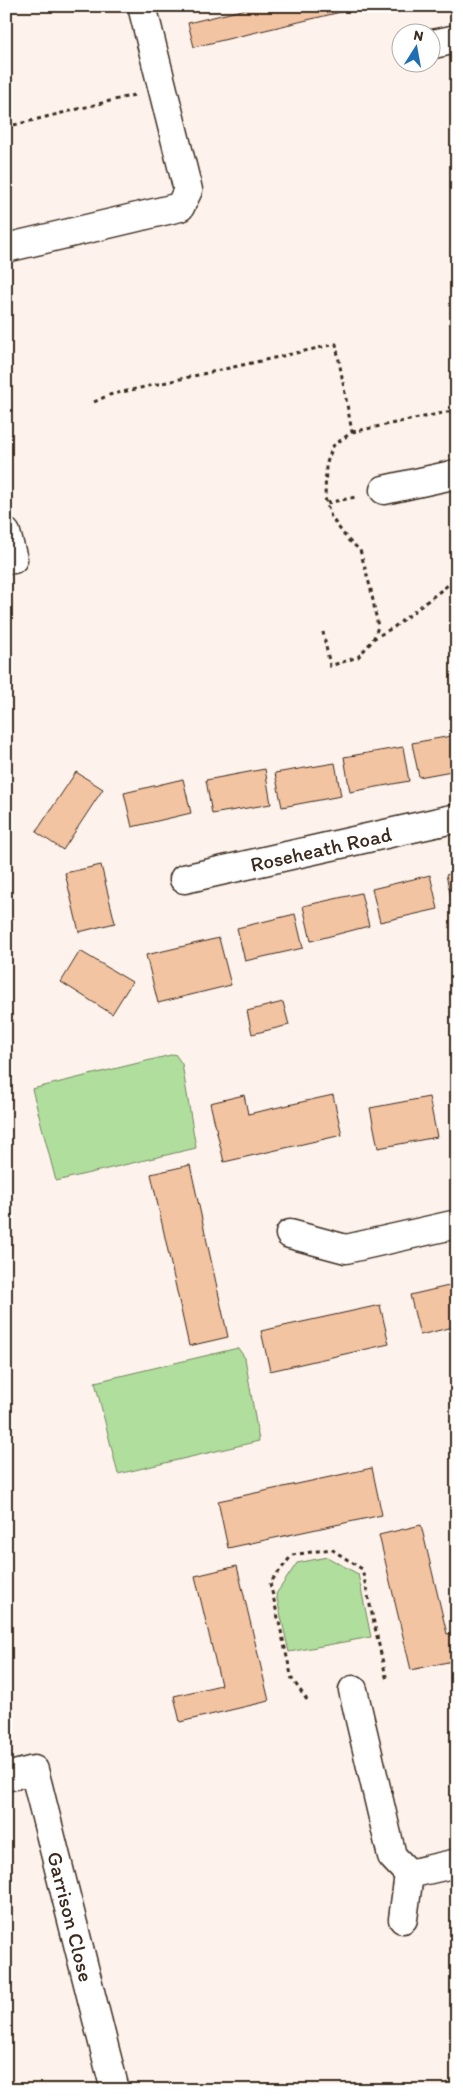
<svg xmlns="http://www.w3.org/2000/svg" width="463" height="2096" font-family="Itim,sans-serif">
  <style>
    .green { fill: #afde9d; stroke: #75845e }
    .building { fill: #f3c4a2; stroke: #3b2a1e }
    .lines { fill: none; stroke-linecap: round; stroke-linejoin: round }
    .street-casing { stroke: #3b2a1e; stroke-width: 31 }
    .path { stroke: #3b2a1e; stroke-width: 3; stroke-dasharray: 4 4; stroke-linecap: butt }
    .street { stroke: #fff; stroke-width: 28 }
    .labels { text-anchor: middle; dominant-baseline: central; stroke-width: 5; stroke-linejoin: round; paint-order: stroke }
    .street-label { font-size: 21px; fill: #3b2a1e; stroke: #fff }
  </style>
  <rect width="100%" height="100%" fill="#fdf3ec"/>
  <filter id="ink" filterUnits="userSpaceOnUse"><feTurbulence type="fractalNoise" baseFrequency=".02" numOctaves="2"/><feDisplacementMap in="SourceGraphic" scale="10" xChannelSelector="R" yChannelSelector="G"/><feConvolveMatrix kernelMatrix="1 2 1 2 8 2 1 2 1" color-interpolation-filters="sRGB"/></filter>
  <g filter="url(#ink)">
    <path class="green" d="M175,1054L182,1064L196,1148L56,1181L32,1089Z
      M238,1348L245,1358L259,1441L118,1474L95,1382Z
      M327,1557L358,1574L371,1637L289,1652L276,1594L297,1563Z"/>
    <path class="building" d="M259,6H344L345,11L194,47L188,23Z
      M457,735V770L419,777L412,743Z
      M403,747L409,781L350,792L344,757Z
      M335,763L341,796L282,807L275,773Z
      M265,769L271,804L212,814L206,780Z
      M76,772L103,789L63,850L36,832Z
      M183,779L191,813L132,827L124,793Z
      M101,865L115,923L79,932L65,873Z
      M457,872V908L454,909L446,875Z
      M430,875L438,909L380,922L372,889Z
      M361,893L369,926L311,941L303,906Z
      M295,914L303,948L245,961L237,928Z
      M219,938L231,985L158,1003L146,955Z
      M80,951L132,982L112,1014L61,982Z
      M283,1002L289,1025L252,1034L247,1011Z
      M244,1095L248,1114L333,1095L342,1135L224,1162L210,1103Z
      M429,1097L437,1137L378,1148L370,1108Z
      M190,1165L228,1337L189,1346L151,1174Z
      M457,1284V1326L420,1335L410,1295Z
      M380,1305L389,1344L270,1371L261,1331Z
      M372,1468L382,1515L228,1548L218,1501Z
      M421,1525L447,1634L457,1632V1660L411,1670L379,1535Z
      M237,1566L269,1701L180,1722L174,1696L221,1685L195,1576Z"/>
    <g class="lines">
      <g class="street-casing">
        <g id="street">
          <path d="M433,44L457,39"/>
          <path d="M6,248L180,207L188,190L142,6"/>
          <path d="M384,490L457,474"/>
          <path d="M6,533L13,559"/>
          <path id="s1" d="M184,879L457,818"/>
          <path d="M290,1234L346,1249L457,1224"/>
          <path d="M353,1690L392,1856L409,1874L457,1863"/>
          <path id="s2" d="M6,1777L34,1770L115,2090"/>
          <path d="M403,1919L409,1874"/>
        </g>
      </g>
      <path class="path" d="M6,127L134,95
        M94,402L109,395L336,344L352,432L333,446L326,465L325,498L331,517L348,540L360,550L371,590L378,627L373,640L358,657L330,666L323,632
        M352,432L457,410
        M327,503L356,497
        M373,639L394,627L457,578
        M307,1700L292,1679L270,1583L292,1555L331,1549L362,1569L387,1681"/>
      <use href="#street" class="street"/>
    </g>
  </g>
  <g class="labels">
    <g class="street-label">
      <text stroke="none"><textPath href="#s1" startOffset="140">Roseheath Road</textPath></text>
      <text stroke="none"><textPath href="#s2" startOffset="180">Garrison Close</textPath></text>
    </g>
  </g>
  <rect width="463" height="2096" fill="none" stroke="#fff" stroke-width="25"/>
  <rect x="12" y="12" width="438" height="2071" fill="none" stroke="#3b2a1e" stroke-width="2" filter="url(#ink)"/>
  <g transform="translate(416 48) rotate(11)"><circle r="24" fill="#ffffff" stroke="#b1aaa5"/>
  <path d="M0-4L9 19L0 12L-9 19Z" fill="#1f6fb2"/>
  <text y="-8" font-size="14" font-weight="bold" text-anchor="middle" fill="#3b2a1e">N</text>
  </g>
</svg>
